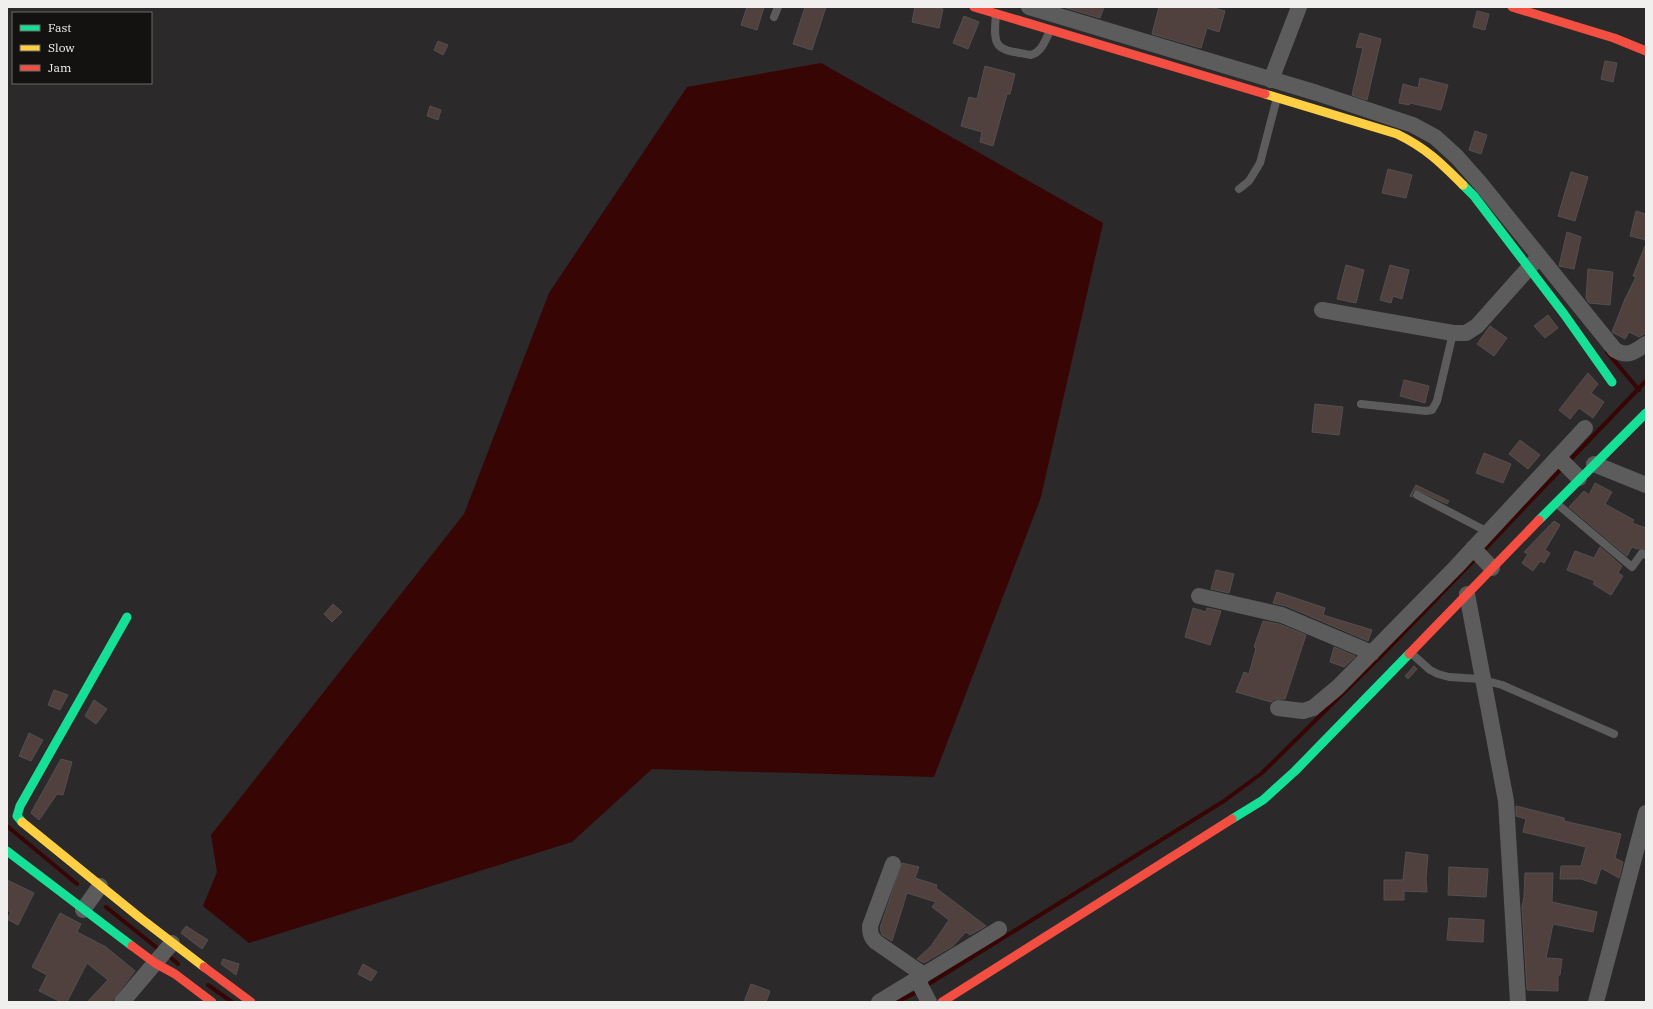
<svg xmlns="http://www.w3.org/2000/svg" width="1653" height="1009" font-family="'IBM Plex Serif',serif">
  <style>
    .water { fill: #370504 }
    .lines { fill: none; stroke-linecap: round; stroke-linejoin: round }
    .stream { stroke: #370504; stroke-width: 4 }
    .building { fill: #50403e; stroke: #525050 }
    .lane { stroke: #5d5c5c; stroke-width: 8 }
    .street { stroke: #5d5c5c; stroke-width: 16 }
    .fast { stroke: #16e098; stroke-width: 9 }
    .slow { stroke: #ffcf43; stroke-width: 9 }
    .jam { stroke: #f24e42; stroke-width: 9 }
  </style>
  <rect width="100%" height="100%" fill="#2b2929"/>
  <path class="water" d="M821,63L1103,223L1041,497L934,777L652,769L572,842L249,943L203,906L217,872L211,835L464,514L549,293L687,87Z"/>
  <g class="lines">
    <path class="stream" d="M1607,352L1639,390
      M1571,459L1646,381
      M1485,549L1561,469
      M7,826L77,884
      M106,907L156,947
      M170,957L178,964
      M208,985L232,1002
      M927,985L1224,801L1262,773L1384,653L1475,559
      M897,1002L915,993"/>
  </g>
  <path class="building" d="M747,7H764L757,30L741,25Z
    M805,7H826L812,50L793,44Z
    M915,7H933L943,9L939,28L912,22Z
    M1066,7H1104L1100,18L1066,8Z
    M1159,7H1210L1225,11L1219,32L1207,28L1201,48L1152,34Z
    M1477,11L1489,14L1485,30L1473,27Z
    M964,16L979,22L968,49L953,43Z
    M1360,33L1381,39L1367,100L1352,95L1363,48L1356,47Z
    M438,41L448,45L443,55L434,50Z
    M1605,61L1617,63L1613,82L1601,79Z
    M985,66L1015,74L1010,94H1007L993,146L980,142L982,132L961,126L969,97L977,99Z
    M1420,78L1448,85L1441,110L1410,103L1409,105L1399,103L1403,84L1418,88Z
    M430,106L441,110L438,120L427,116Z
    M1475,131L1487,135L1481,154L1469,150Z
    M1388,169L1412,175L1406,198L1382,193Z
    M1571,172L1588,177L1575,221L1558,216Z
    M1636,211L1646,214V240L1630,236Z
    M1567,232L1581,237L1574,269L1559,266Z
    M1645,246L1646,333L1639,337L1629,332L1625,339L1612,332L1625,299L1636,277L1633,276Z
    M1346,265L1364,270L1356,303L1337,299Z
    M1390,265L1409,270L1402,299L1393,296L1391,303L1380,300Z
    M1588,269L1613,272L1610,305L1589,303L1586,298Z
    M1548,315L1558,328L1545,338L1534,326Z
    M1490,326L1507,338L1494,356L1477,344Z
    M1588,373L1598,384L1591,393L1604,402L1593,418L1579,408L1570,419L1559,410Z
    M1404,380L1429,386L1425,403L1400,396Z
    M1315,404L1343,407L1339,435L1312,432Z
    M1520,440L1540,455L1528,469L1509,454Z
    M1484,453L1511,464L1503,483L1476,473Z
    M1595,483L1612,492L1605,504L1634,520L1632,523L1646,528V549L1642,548L1638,549L1632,547L1627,556L1569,507L1584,491L1589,495Z
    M1416,485L1449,501L1447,504L1417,490L1412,492V497L1410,496Z
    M1554,521L1560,525L1545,550L1550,553L1544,563L1540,561L1533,571L1522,563L1528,554L1524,552Z
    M1600,547L1622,566L1618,573L1623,576L1611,595L1593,584L1595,581L1567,570L1575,551L1594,558Z
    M1216,570L1234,574L1229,593L1211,589Z
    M1277,592L1325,608L1323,615L1372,630L1368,641L1286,606L1273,603Z
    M333,604L342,612L332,622L324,614Z
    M1193,608L1206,612L1207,608L1221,611L1210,645L1185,637Z
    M1263,621L1279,624L1306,635L1285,699H1275L1271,702L1236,692L1244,672L1249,674L1256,648L1254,647Z
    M1334,647L1355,656V657L1344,667L1330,662Z
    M1414,666L1417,669L1408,679L1405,676Z
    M54,690L68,695L60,710L48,705Z
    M94,700L107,709L96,724L85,716Z
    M29,733L43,740L31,761L19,756Z
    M61,759L72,762L63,795L57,794L39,820L31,813L32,811Z
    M1516,806L1564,818V821L1621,834L1615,858L1623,862L1619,878L1601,868L1596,884L1581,879H1560L1561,866H1581L1586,847L1523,832L1526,819L1516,816Z
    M1406,852L1428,855L1426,878L1427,892L1404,891V900H1384V880H1403Z
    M902,863L919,867L915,878L937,885L936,888L986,926L970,935L966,932L953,946L924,963L917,959L931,946L949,920L932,907L936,902L907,893L892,941L882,935L880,928Z
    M1449,867L1488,869L1486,897L1448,895Z
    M1525,873H1553L1552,902L1597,912L1593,932L1553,924L1546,958L1562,959L1560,975H1558V991L1527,990L1522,907L1524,897Z
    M7,880L34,893L18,925L7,919L11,912L7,910Z
    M60,913L81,924L77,932L106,947L135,971L111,1002H87L108,980L87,963L67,1002H61L39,991L47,975L32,967Z
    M1449,918L1484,920L1483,942L1447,940Z
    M186,926L208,940L202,949L181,933Z
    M223,959L239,964L236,975L221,964Z
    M363,964L377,972L371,981L358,974Z
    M751,984L770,991L766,1002H744Z"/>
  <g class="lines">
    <path class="lane" d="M996,15C992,52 999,49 1031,55C1042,52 1045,40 1050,31
      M774,17L778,7
      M1239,189L1249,181L1260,163L1277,98
      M1361,404L1426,411L1432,410L1437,401L1453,333
      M1417,495L1488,532
      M1556,503L1632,567L1642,553L1646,555
      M1411,653L1430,670L1438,674L1449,677L1480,679L1502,685L1614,734"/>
    <path class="street" d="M1029,7L1317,93L1413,125L1435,137L1457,157L1480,183L1615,350C1628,358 1635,351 1646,344
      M1271,80L1299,7
      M1322,310L1453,333H1466L1477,326L1535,261
      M1558,457L1579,478
      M1594,464L1646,485
      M1473,548L1492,568
      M1467,594L1506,801L1518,1002
      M1199,596L1282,615L1372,653
      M1278,708L1303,711L1313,708L1338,687L1456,567L1585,428
      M893,864L870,926C870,934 871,937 876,942L924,975
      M83,910L100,886
      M917,979L929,1002
      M122,1002L172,943
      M879,1002L999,929
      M1596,1002L1646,813"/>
    <path class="fast" d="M1463,185L1474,196L1564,314L1612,382
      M1539,520L1646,413
      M1232,819L1263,800L1295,771L1409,654
      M22,822L17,816L20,806L127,617
      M7,851L132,946"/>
    <path class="slow" d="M1265,94L1397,134C1426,148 1441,163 1463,185
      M22,822L139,917L204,967"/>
    <path class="jam" d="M974,7L1265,94
      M1512,7L1614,38L1646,51
      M1409,654L1539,520
      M132,946L155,963L175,974L212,1002
      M204,967L251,1002
      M942,1002L1232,819"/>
  </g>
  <rect width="1653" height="1009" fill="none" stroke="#f1efee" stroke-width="16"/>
  <rect x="12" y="12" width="140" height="72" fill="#131211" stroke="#6c6a69"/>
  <rect x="20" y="25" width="20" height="6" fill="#16e098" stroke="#6c6a69"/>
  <text x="48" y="32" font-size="12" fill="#f1efee">Fast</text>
  <rect x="20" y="45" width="20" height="6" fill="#ffcf43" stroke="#6c6a69"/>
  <text x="48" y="52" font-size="12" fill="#f1efee">Slow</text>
  <rect x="20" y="65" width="20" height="6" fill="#f24e42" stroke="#6c6a69"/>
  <text x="48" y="72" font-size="12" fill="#f1efee">Jam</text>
</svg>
